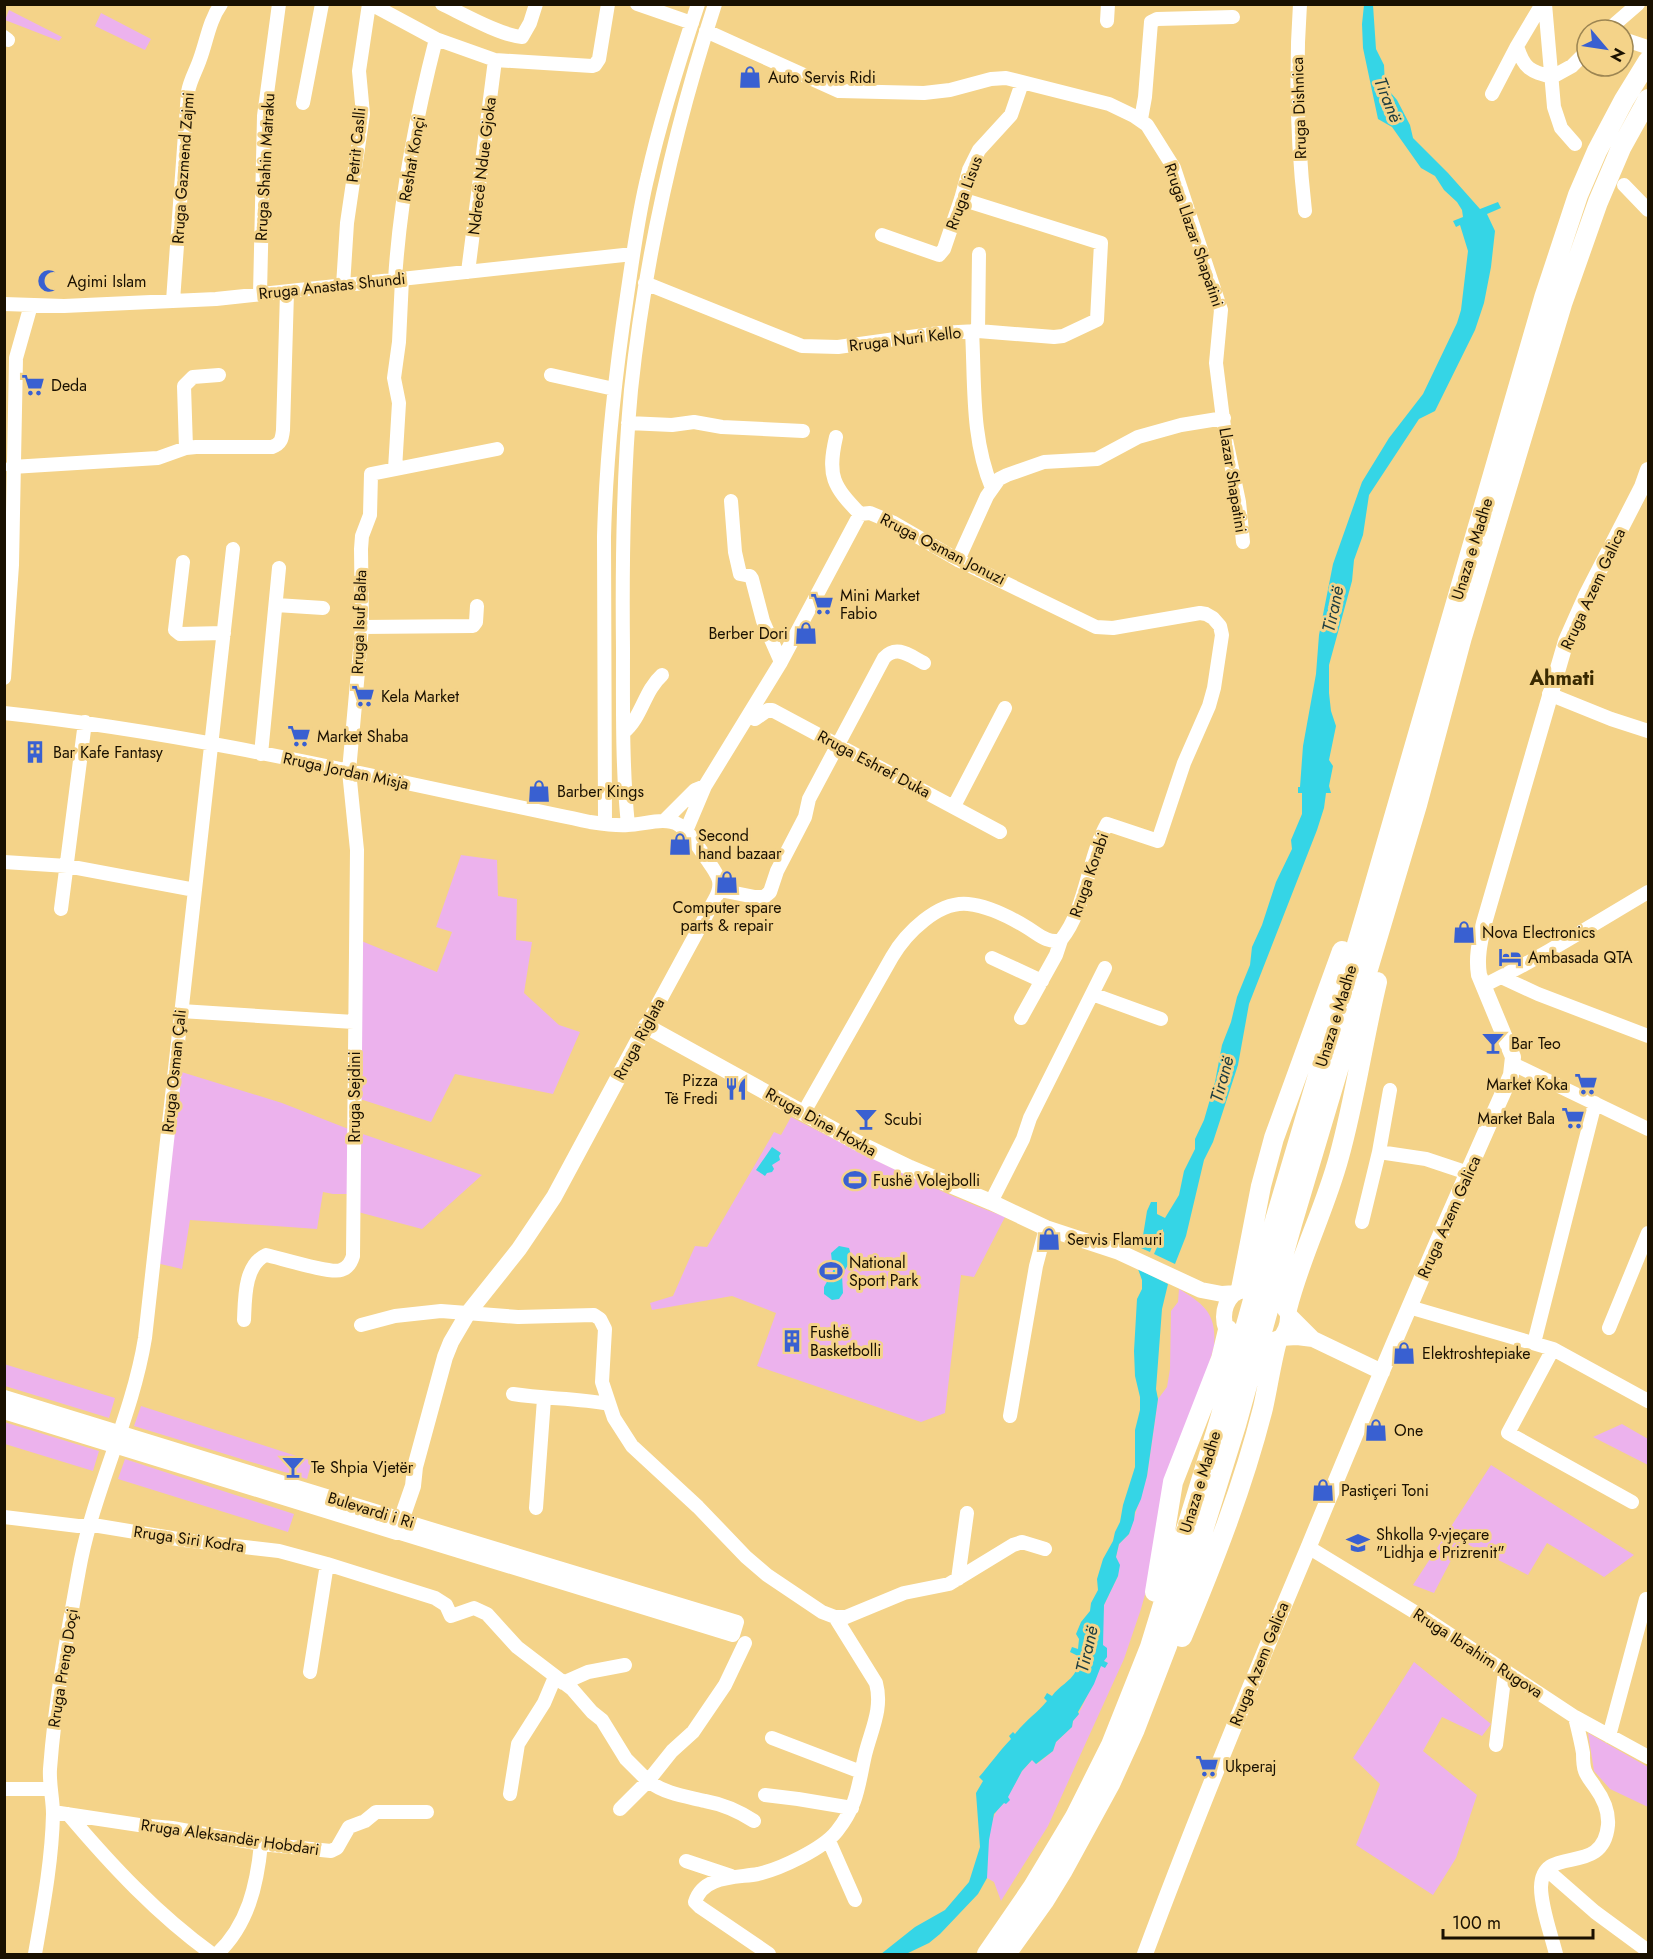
<svg xmlns="http://www.w3.org/2000/svg" width="1653" height="1959" font-family="Jost,sans-serif">
  <style>
    .green { fill: #ecb2ed }
    .water { fill: #35d5e6 }
    .lines { fill: none; stroke-linecap: round; stroke-linejoin: round }
    .minor { stroke: #fff; stroke-width: 14 }
    .major { stroke: #fff; stroke-width: 16 }
    .highway { stroke: #fff; stroke-width: 20 }
    .labels { text-anchor: middle; dominant-baseline: central; stroke-width: 6; stroke-linejoin: round; paint-order: stroke }
    .poi-label { font-size: 16px; fill: #191000; stroke: #f4d389; text-anchor: start }
    .street-label { font-size: 16px; fill: #191000; stroke: #f4d389 }
    .water-label { font-size: 18px; font-style: italic; fill: #1d3c40; stroke: #f4d389 }
    .quarter-label { font-size: 20px; font-weight: bold; fill: #3a2a01; stroke: #f4d389 }
  </style>
  <rect width="100%" height="100%" fill="#f4d389"/>
  <path class="green" d="M9,10L62,37L59,41L5,20Z
    M101,13L151,39L145,50L95,26Z
    M461,855L497,860L498,896L517,899L516,940L532,942L524,993L559,1025L580,1032L553,1094L455,1074L431,1122L360,1099L359,940L437,972L452,932L436,927Z
    M175,1070L282,1103L351,1130L482,1175L422,1229L358,1212L359,1194H333L323,1192L317,1229L190,1220L182,1269L156,1263Z
    M791,1117C861,1153 930,1189 1005,1217L974,1277L961,1275L945,1413L921,1422L757,1366L776,1313L732,1296L652,1310L650,1303L673,1296L695,1246L707,1247L774,1132L781,1135Z
    M1179,1289C1204,1304 1217,1314 1214,1346L1141,1609L1124,1659L1048,1826L1001,1901L994,1882L987,1878C988,1854 984,1812 1009,1800L1007,1798L1022,1771L1032,1760L1037,1764L1053,1751L1056,1742L1072,1727L1073,1721L1079,1713L1101,1666L1107,1662L1103,1661L1102,1629L1104,1605L1118,1576L1116,1557L1119,1544L1129,1534L1147,1476L1158,1399L1167,1387L1170,1369L1171,1311L1178,1302Z
    M4,1364L115,1398L109,1418L5,1386Z
    M141,1406L312,1461L307,1479L134,1426Z
    M4,1422L99,1451L93,1471L5,1444Z
    M1622,1424L1648,1439V1465L1593,1437Z
    M125,1459L294,1514L288,1532L118,1479Z
    M1491,1465L1634,1555L1604,1577L1547,1543L1528,1575L1461,1541L1434,1593L1413,1585Z
    M1414,1662L1491,1724L1482,1736L1442,1717L1423,1751L1477,1795L1456,1858L1433,1895L1356,1845L1380,1784L1353,1758Z
    M1588,1733L1648,1767V1807L1610,1789L1594,1771Z"/>
  <path class="water" d="M1364,5H1373L1376,49L1384,65L1385,86L1397,100L1410,125L1413,138L1448,173L1480,209L1498,202L1501,208L1487,214L1495,231L1491,267L1484,303L1475,330L1435,411L1419,419L1369,495L1363,535L1354,560L1352,581L1329,665V693L1331,711L1336,726L1329,760L1333,766L1329,786L1331,793H1326L1324,808L1317,830L1249,1004L1238,1065L1213,1142L1204,1160L1186,1236L1175,1264L1154,1254L1163,1234V1229L1158,1232L1150,1252L1141,1248L1147,1211L1151,1202H1157V1214L1165,1218L1179,1195L1184,1171L1195,1149V1139L1204,1120L1215,1082L1222,1045L1231,1022L1237,997L1250,965L1252,947L1262,925L1276,882L1292,849L1291,840L1302,814V793H1298V787H1300L1303,746L1316,674L1319,635L1333,564L1362,482L1389,438L1423,394L1457,323L1461,310L1468,251L1460,225L1456,227L1453,221L1463,217L1462,210L1457,202L1444,190L1435,176L1421,168L1392,127L1378,119L1363,48L1362,24Z
    M772,1147L781,1153L779,1156L780,1160L772,1165L774,1169L772,1172L767,1173L765,1176L756,1170Z
    M839,1246L849,1248L852,1258L842,1275L843,1293L839,1299L832,1300L824,1294V1287L833,1271L831,1253Z
    M1138,1269L1168,1284L1162,1309L1156,1389L1158,1399L1147,1476L1141,1499L1135,1512L1134,1520L1129,1534L1119,1544L1116,1557L1120,1565L1118,1576L1104,1605L1103,1645L1107,1648V1657L1104,1661L1108,1663L1105,1668L1101,1666L1094,1684L1078,1712L1079,1714L1073,1721L1072,1727L1056,1742L1053,1751L1036,1764L1032,1760L1022,1771L1008,1797L1010,1800L1006,1804L1004,1803L994,1814L989,1840L987,1878L978,1894L940,1934L929,1943L906,1954H881L915,1927L945,1910L969,1882L980,1847L976,1793L983,1781L979,1777C989,1766 999,1751 1011,1739L1009,1736L1013,1732L1015,1734C1025,1721 1037,1713 1047,1701L1044,1698L1047,1693L1052,1696C1059,1686 1070,1682 1076,1671C1078,1666 1076,1661 1078,1656L1070,1652L1072,1647L1078,1649L1079,1639L1076,1634L1081,1622L1090,1611L1091,1603L1098,1590L1097,1579L1103,1559L1113,1541L1115,1532L1120,1522L1123,1505L1135,1467V1430L1140,1410V1397L1135,1376L1134,1351L1137,1299L1142,1289V1280Z"/>
  <g class="lines">
    <path class="minor" d="M371,4L436,39L495,60L592,66L595,65L599,59L608,4
      M442,4C463,14 500,35 522,37L530,23L536,4
      M637,4L692,23
      M1300,4C1295,76 1297,140 1305,211
      M1545,4L1554,107L1561,128L1575,144
      M1107,21L1108,4
      M1608,30L1638,4
      M706,31L839,91L924,93L950,90L991,79L1006,78L1109,104L1134,116L1147,125L1174,168L1221,310L1216,363L1225,435L1239,502L1243,542
      M4,37L8,40
      M1623,39L1644,46
      M1517,46C1524,69 1530,71 1552,77
      M1552,77L1572,66L1587,51
      M1492,94L1517,46L1542,4
      M303,103L322,4
      M1141,119L1145,97L1151,22L1157,19L1233,17
      M1624,185L1648,210
      M882,235L939,255L944,249L961,199L969,170L979,150L1011,115L1022,83
      M468,272L495,60
      M395,280C400,199 416,117 436,39
      M645,283L802,346L838,347L939,333L978,331L1054,337L1063,336L1097,320L1101,243L961,199
      M343,286L347,223L363,114L359,71L369,4
      M260,294L264,116L279,4
      M173,301L188,92C190,80 196,71 200,59C207,40 209,21 221,4
      M4,304L64,306L216,299L633,254
      M972,331C975,384 971,438 992,488
      M978,331L979,254
      M551,375L614,389
      M628,423L672,425L694,422L722,427L803,431
      M836,437C827,476 833,486 860,514
      M186,448L184,386L193,377L219,375
      M12,467L158,458L186,448L196,447H272C281,444 282,439 283,430L287,292
      M395,469L399,403L394,378L399,342L402,279
      M731,501L735,552L740,574L750,576L752,579L763,621L781,662
      M958,560L987,496L999,479L1007,475L1044,462L1097,459L1138,437L1181,425L1224,418
      M183,562L175,630L180,634L224,633
      M276,605L323,608
      M362,627L473,626L476,622L477,606
      M4,678L12,565L16,358L31,305
      M1549,694L1611,719L1648,731
      M4,713C202,734 396,782 590,822C603,824 615,826 628,825C643,825 665,816 679,825C691,833 700,850 708,861C718,875 724,883 715,899L646,1026
      M748,716L755,719L768,710H772L1000,832
      M624,732C642,717 644,691 662,675
      M261,754L279,568
      M954,806L1005,708
      M664,821L695,790L705,786
      M605,824L604,537C606,456 615,376 627,296C633,256 638,215 648,175C661,117 679,61 698,4
      M628,825C622,767 623,707 623,648C622,562 623,476 631,390C645,258 674,130 715,4
      M686,831L705,786L781,662L860,514L870,513L894,523L958,560L1096,627L1113,628L1200,613L1206,614L1213,618L1220,626L1222,635L1214,688L1209,706L1184,763L1158,841L1107,824C1087,860 1087,907 1061,940C1048,944 1038,934 1028,928C1010,917 989,906 968,904C938,901 906,933 892,957L804,1112
      M4,862L67,866L195,890
      M720,890L755,897H764L770,892L777,871L805,817L809,799L884,658C897,644 910,656 924,663
      M61,909L85,722
      M992,958L1042,981
      M1501,977L1538,994L1648,1036
      M1483,986C1540,958 1594,924 1648,892
      M1092,994L1161,1019
      M181,1011L354,1022
      M1021,1018L1056,955L1061,940
      M1513,1064L1648,1129
      M1379,1152L1426,1159L1468,1173
      M991,1202L1023,1139L1030,1118L1105,968
      M1362,1222L1379,1152L1390,1090
      M1409,1307L1553,1349L1648,1401
      M244,1320C245,1299 244,1265 266,1255C280,1258 331,1274 341,1270C348,1268 351,1263 353,1256L357,850L349,771L362,627L361,549L362,536L370,515L371,474L497,449
      M361,1325L395,1316L441,1311L518,1317L594,1315L600,1319L605,1329L602,1382L614,1418L632,1446L698,1507L746,1557L767,1575L822,1612L835,1617H846L904,1593L949,1584L1013,1545L1022,1542L1045,1549
      M1609,1328L1648,1233
      M1534,1343L1595,1103
      M1553,1349L1508,1433L1632,1502
      M513,1394C545,1399 577,1398 609,1404
      M1010,1416L1036,1266L1046,1228
      M536,1508L544,1399
      M4,1517L78,1526H99L184,1540L279,1551L327,1564L435,1598L446,1605L451,1616L474,1608L487,1614L517,1647L572,1689L592,1712L602,1720L626,1759L648,1781L672,1751L693,1732L725,1685L745,1643
      M397,1532L733,1635L737,1622L401,1520
      M1308,1547L1431,1622L1575,1717L1648,1757
      M958,1579L967,1513
      M310,1672L327,1564
      M563,1683L588,1672L625,1665
      M1609,1736L1646,1599
      M772,1738L861,1772
      M1496,1745L1505,1671
      M4,1789H49
      M510,1794L518,1744L544,1703L555,1677
      M765,1795L798,1799L852,1808
      M620,1809L648,1781C666,1794 684,1796 705,1801C722,1804 740,1812 754,1821
      M53,1812L139,1825L172,1828L261,1844L331,1851L337,1848L349,1827L365,1821L376,1812H427
      M68,1814C112,1866 157,1914 212,1954
      M829,1841L855,1900
      M686,1861L731,1876
      M1547,1870L1595,1912L1648,1951
      M35,1954C43,1908 52,1861 53,1814C53,1799 49,1784 50,1769C55,1702 67,1636 79,1570C93,1491 132,1418 145,1338L233,549
      M217,1954C248,1925 257,1885 261,1844
      M769,1954L700,1907L695,1902C703,1875 736,1878 758,1874C780,1869 823,1849 837,1831C858,1804 858,1786 865,1755C871,1730 883,1709 876,1683L835,1617
      M1556,1954C1551,1934 1541,1907 1541,1887C1542,1842 1603,1879 1608,1825C1609,1812 1603,1798 1595,1787C1592,1782 1587,1777 1585,1771C1583,1766 1583,1759 1583,1753C1581,1741 1578,1729 1575,1717"/>
    <path class="major" d="M1224 1317a32 32 0 1 1 64 0a32 32 0 1 1-64 0Z
      M1280,1338L1297,1337L1313,1339L1288,1314
      M1313,1339L1382,1372
      M4,1398L401,1520
      M4,1411L397,1532L413,1486L415,1467L445,1357L451,1342L468,1313L519,1249L554,1197L646,1026L856,1142L910,1168L991,1202L1046,1228L1119,1252L1201,1290L1222,1294L1236,1293
      M1145,1954C1196,1817 1252,1681 1309,1546C1374,1388 1441,1231 1511,1075L1513,1057L1479,975C1476,957 1480,941 1484,923L1566,641L1586,596L1642,487L1648,470"/>
    <path class="highway" d="M1241,1289L1261,1186L1274,1138L1342,951
      M1287,1309C1300,1257 1325,1209 1339,1157C1355,1100 1363,1040 1377,982
      M1155,1592L1173,1482L1221,1359L1228,1330
      M1182,1637C1213,1563 1243,1487 1263,1408C1268,1386 1271,1363 1277,1341
      M987,1954L1033,1887L1075,1817L1111,1745L1150,1647L1220,1419L1276,1217L1368,907L1544,298L1578,195L1597,151L1624,100L1648,61
      M1006,1954L1044,1901L1063,1870L1110,1784L1135,1729L1167,1646L1236,1425L1292,1224L1417,805L1462,637L1562,304L1598,202L1621,148L1648,99"/>
  </g>
  <defs>
    <g id="shop-bare" transform="scale(1.8)"><path d="M-5-2.5h2.3a2.7 3.5 0 0 1 5.4 0H5L5.5 6h-11ZM-1.5-2.5h3a1.5 2.3 0 0 0-3 0Z" fill="#3960d1" stroke="#f4d389" stroke-width="2.5" paint-order="stroke"/></g>
    <g id="mosque-bare" transform="scale(1.8)"><path d="M3.5-4.9A6 6 0 1 0 3.5 4.9A5 5 0 1 1 3.5-4.9Z" fill="#3960d1" stroke="#f4d389" stroke-width="2.5" paint-order="stroke"/></g>
    <g id="supermarket-bare" transform="scale(1.8)"><path d="M-6-5.5h2.5l.6 2H6L4.5 2H-2.5L-4.4-4H-6ZM-1.5 3.2a1.3 1.3 0 1 0 .1 0ZM3 3.2a1.3 1.3 0 1 0 .1 0Z" fill="#3960d1" stroke="#f4d389" stroke-width="2.5" paint-order="stroke"/></g>
    <g id="building-bare" transform="scale(1.8)"><path d="M-4-6H4V6H1V3H-1V6H-4ZM-2.5-4.3h1.7v1.8h-1.7ZM.8-4.3h1.7v1.8H.8ZM-2.5-1h1.7V.8h-1.7ZM.8-1h1.7V.8H.8Z" fill="#3960d1" stroke="#f4d389" stroke-width="2.5" paint-order="stroke"/></g>
    <g id="hotel-bare" transform="scale(1.8)"><path d="M-6-4.5h1.5V1H6V5H4.5V3h-9V5H-6ZM-4 0a1.8 1.8 0 1 1 3.6 0ZM.5 0V-2.5h3Q6-2.5 6 0Z" fill="#3960d1" stroke="#f4d389" stroke-width="2.5" paint-order="stroke"/></g>
    <g id="bar-bare" transform="scale(1.8)"><path d="M-6-5H6L.8 .8V4.5H3.5V6h-7V4.5H-.8V.8Z" fill="#3960d1" stroke="#f4d389" stroke-width="2.5" paint-order="stroke"/></g>
    <g id="restaurant-bare" transform="scale(1.8)"><path d="M-5-6h1v4h1v-4h1v4h1v-4h1v5L-1.5 .5V6h-2V.5L-5-1ZM5-6V6H3V1.5H1.5Q1.5-4 5-6Z" fill="#3960d1" stroke="#f4d389" stroke-width="2.5" paint-order="stroke"/></g>
    <g id="stadium-bare" transform="scale(1.8)"><path d="M0-5a6.5 5 0 1 0 0 10a6.5 5 0 1 0 0-10ZM-3.5-1.8h7v3.6h-7Z" fill="#3960d1" stroke="#f4d389" stroke-width="2.5" paint-order="stroke"/></g>
    <g id="school-bare" transform="scale(1.8)"><path d="M0-5L7-2L0 1L-7-2ZM-4 1L0 2.5L4 1V4Q0 6-4 4Z" fill="#3960d1" stroke="#f4d389" stroke-width="2.5" paint-order="stroke"/></g>
  </defs>
  <g fill-rule="evenodd">
    <use href="#shop-bare" x="750" y="77"/>
    <use href="#mosque-bare" x="49" y="281"/>
    <use href="#supermarket-bare" x="33" y="385"/>
    <use href="#supermarket-bare" x="822" y="604"/>
    <use href="#shop-bare" x="806" y="633"/>
    <use href="#supermarket-bare" x="363" y="696"/>
    <use href="#supermarket-bare" x="299" y="736"/>
    <use href="#building-bare" x="35" y="752"/>
    <use href="#shop-bare" x="539" y="791"/>
    <use href="#shop-bare" x="680" y="844"/>
    <use href="#shop-bare" x="727" y="882"/>
    <use href="#shop-bare" x="1464" y="932"/>
    <use href="#hotel-bare" x="1510" y="957"/>
    <use href="#bar-bare" x="1493" y="1043"/>
    <use href="#supermarket-bare" x="1586" y="1084"/>
    <use href="#restaurant-bare" x="736" y="1089"/>
    <use href="#supermarket-bare" x="1573" y="1118"/>
    <use href="#bar-bare" x="866" y="1119"/>
    <use href="#stadium-bare" x="855" y="1180"/>
    <use href="#shop-bare" x="1049" y="1239"/>
    <use href="#stadium-bare" x="831" y="1271"/>
    <use href="#building-bare" x="792" y="1341"/>
    <use href="#shop-bare" x="1404" y="1353"/>
    <use href="#shop-bare" x="1376" y="1430"/>
    <use href="#bar-bare" x="293" y="1467"/>
    <use href="#shop-bare" x="1323" y="1490"/>
    <use href="#school-bare" x="1358" y="1543"/>
    <use href="#supermarket-bare" x="1207" y="1766"/>
  </g>
  <g class="labels">
    <g class="poi-label">
      <text x="768" y="77">Auto Servis Ridi</text>
      <text x="67" y="281">Agimi Islam</text>
      <text x="51" y="385">Deda</text>
      <text x="840" y="595">Mini Market<tspan x="840" dy="18">Fabio</tspan></text>
      <text x="788" y="633" text-anchor="end">Berber Dori</text>
      <text x="381" y="696">Kela Market</text>
      <text x="317" y="736">Market Shaba</text>
      <text x="53" y="752">Bar Kafe Fantasy</text>
      <text x="557" y="791">Barber Kings</text>
      <text x="698" y="835">Second<tspan x="698" dy="18">hand bazaar</tspan></text>
      <text x="727" y="907" text-anchor="middle">Computer spare<tspan x="727" dy="18">parts &amp; repair</tspan></text>
      <text x="1482" y="932">Nova Electronics</text>
      <text x="1528" y="957">Ambasada QTA</text>
      <text x="1511" y="1043">Bar Teo</text>
      <text x="718" y="1080" text-anchor="end">Pizza<tspan x="718" dy="18">Të Fredi</tspan></text>
      <text x="1568" y="1084" text-anchor="end">Market Koka</text>
      <text x="1555" y="1118" text-anchor="end">Market Bala</text>
      <text x="884" y="1119">Scubi</text>
      <text x="873" y="1180">Fushë Volejbolli</text>
      <text x="1067" y="1239">Servis Flamuri</text>
      <text x="849" y="1262">National<tspan x="849" dy="18">Sport Park</tspan></text>
      <text x="810" y="1332">Fushë<tspan x="810" dy="18">Basketbolli</tspan></text>
      <text x="1422" y="1353">Elektroshtepiake</text>
      <text x="1394" y="1430">One</text>
      <text x="311" y="1467">Te Shpia Vjetër</text>
      <text x="1341" y="1490">Pastiçeri Toni</text>
      <text x="1376" y="1534">Shkolla 9-vjeçare<tspan x="1376" dy="18">"Lidhja e Prizrenit"</tspan></text>
      <text x="1225" y="1766">Ukperaj</text>
    </g>
    <g class="street-label">
      <text transform="translate(1299 108) rotate(-92)">Rruga Dishnica</text>
      <text transform="translate(356 145) rotate(-84)">Petrit Caslli</text>
      <text transform="translate(412 159) rotate(-80)">Reshat Konçi</text>
      <text transform="translate(482 166) rotate(-83)">Ndrecë Ndue Gjoka</text>
      <text transform="translate(265 167) rotate(-87)">Rruga Shahin Matraku</text>
      <text transform="translate(183 168) rotate(-86)">Rruga Gazmend Zajmi</text>
      <text transform="translate(964 193) rotate(-70)">Rruga Lisus</text>
      <text transform="translate(1194 235) rotate(71)">Rruga Llazar Shapatini</text>
      <text transform="translate(332 286) rotate(-6)">Rruga Anastas Shundi</text>
      <text transform="translate(905 339) rotate(-7)">Rruga Nuri Kello</text>
      <text transform="translate(1233 480) rotate(81)">Llazar Shapatini</text>
      <text transform="translate(943 549) rotate(27)">Rruga Osman Jonuzi</text>
      <text transform="translate(1472 549) rotate(-73)">Unaza e Madhe</text>
      <text transform="translate(1593 589) rotate(-65)">Rruga Azem Galica</text>
      <text transform="translate(359 622) rotate(-88)">Rruga Isuf Balta</text>
      <text transform="translate(874 764) rotate(28)">Rruga Eshref Duka</text>
      <text transform="translate(346 771) rotate(12)">Rruga Jordan Misja</text>
      <text transform="translate(1089 875) rotate(-71)">Rruga Korabi</text>
      <text transform="translate(1336 1016) rotate(-73)">Unaza e Madhe</text>
      <text transform="translate(639 1039) rotate(-62)">Rruga Riglata</text>
      <text transform="translate(174 1071) rotate(-84)">Rruga Osman Çali</text>
      <text transform="translate(354 1097) rotate(-90)">Rruga Sejdini</text>
      <text transform="translate(821 1122) rotate(29)">Rruga Dine Hoxha</text>
      <text transform="translate(1449 1217) rotate(-66)">Rruga Azem Galica</text>
      <text transform="translate(1200 1482) rotate(-73)">Unaza e Madhe</text>
      <text transform="translate(371 1510) rotate(17)">Bulevardi i Ri</text>
      <text transform="translate(189 1539) rotate(8)">Rruga Siri Kodra</text>
      <text transform="translate(1478 1653) rotate(33)">Rruga Ibrahim Rugova</text>
      <text transform="translate(1259 1664) rotate(-68)">Rruga Azem Galica</text>
      <text transform="translate(63 1668) rotate(-81)">Rruga Preng Doçi</text>
      <text transform="translate(230 1837) rotate(8)">Rruga Aleksandër Hobdari</text>
    </g>
    <g class="water-label">
      <text transform="translate(1388 100) rotate(68)">Tiranë</text>
      <text transform="translate(1333 609) rotate(-78)">Tiranë</text>
      <text transform="translate(1222 1079) rotate(-75)">Tiranë</text>
      <text transform="translate(1087 1649) rotate(-77)">Tiranë</text>
    </g>
    <g class="quarter-label">
      <text x="1562" y="678">Ahmati</text>
    </g>
  </g>
  <rect width="1653" height="1959" fill="none" stroke="#191000" stroke-width="12"/>
  <g transform="translate(1605 48) rotate(119)"><circle r="28" fill="#f4d389" stroke="#9c8552" stroke-width="1.5"/>
  <path d="M0-4.5L10 22L0 15L-10 22Z" fill="#3960d1"/>
  <text y="-9" font-size="16" font-weight="bold" text-anchor="middle" fill="#191000">N</text>
  </g>
  <path d="M1443 1929v9h150v-9" fill="none" stroke="#191000" stroke-width="3"/>
  <text x="1452" y="1929" font-size="18" fill="#191000" stroke="#f4d389" stroke-width="4.5" paint-order="stroke">100 m</text>
</svg>
